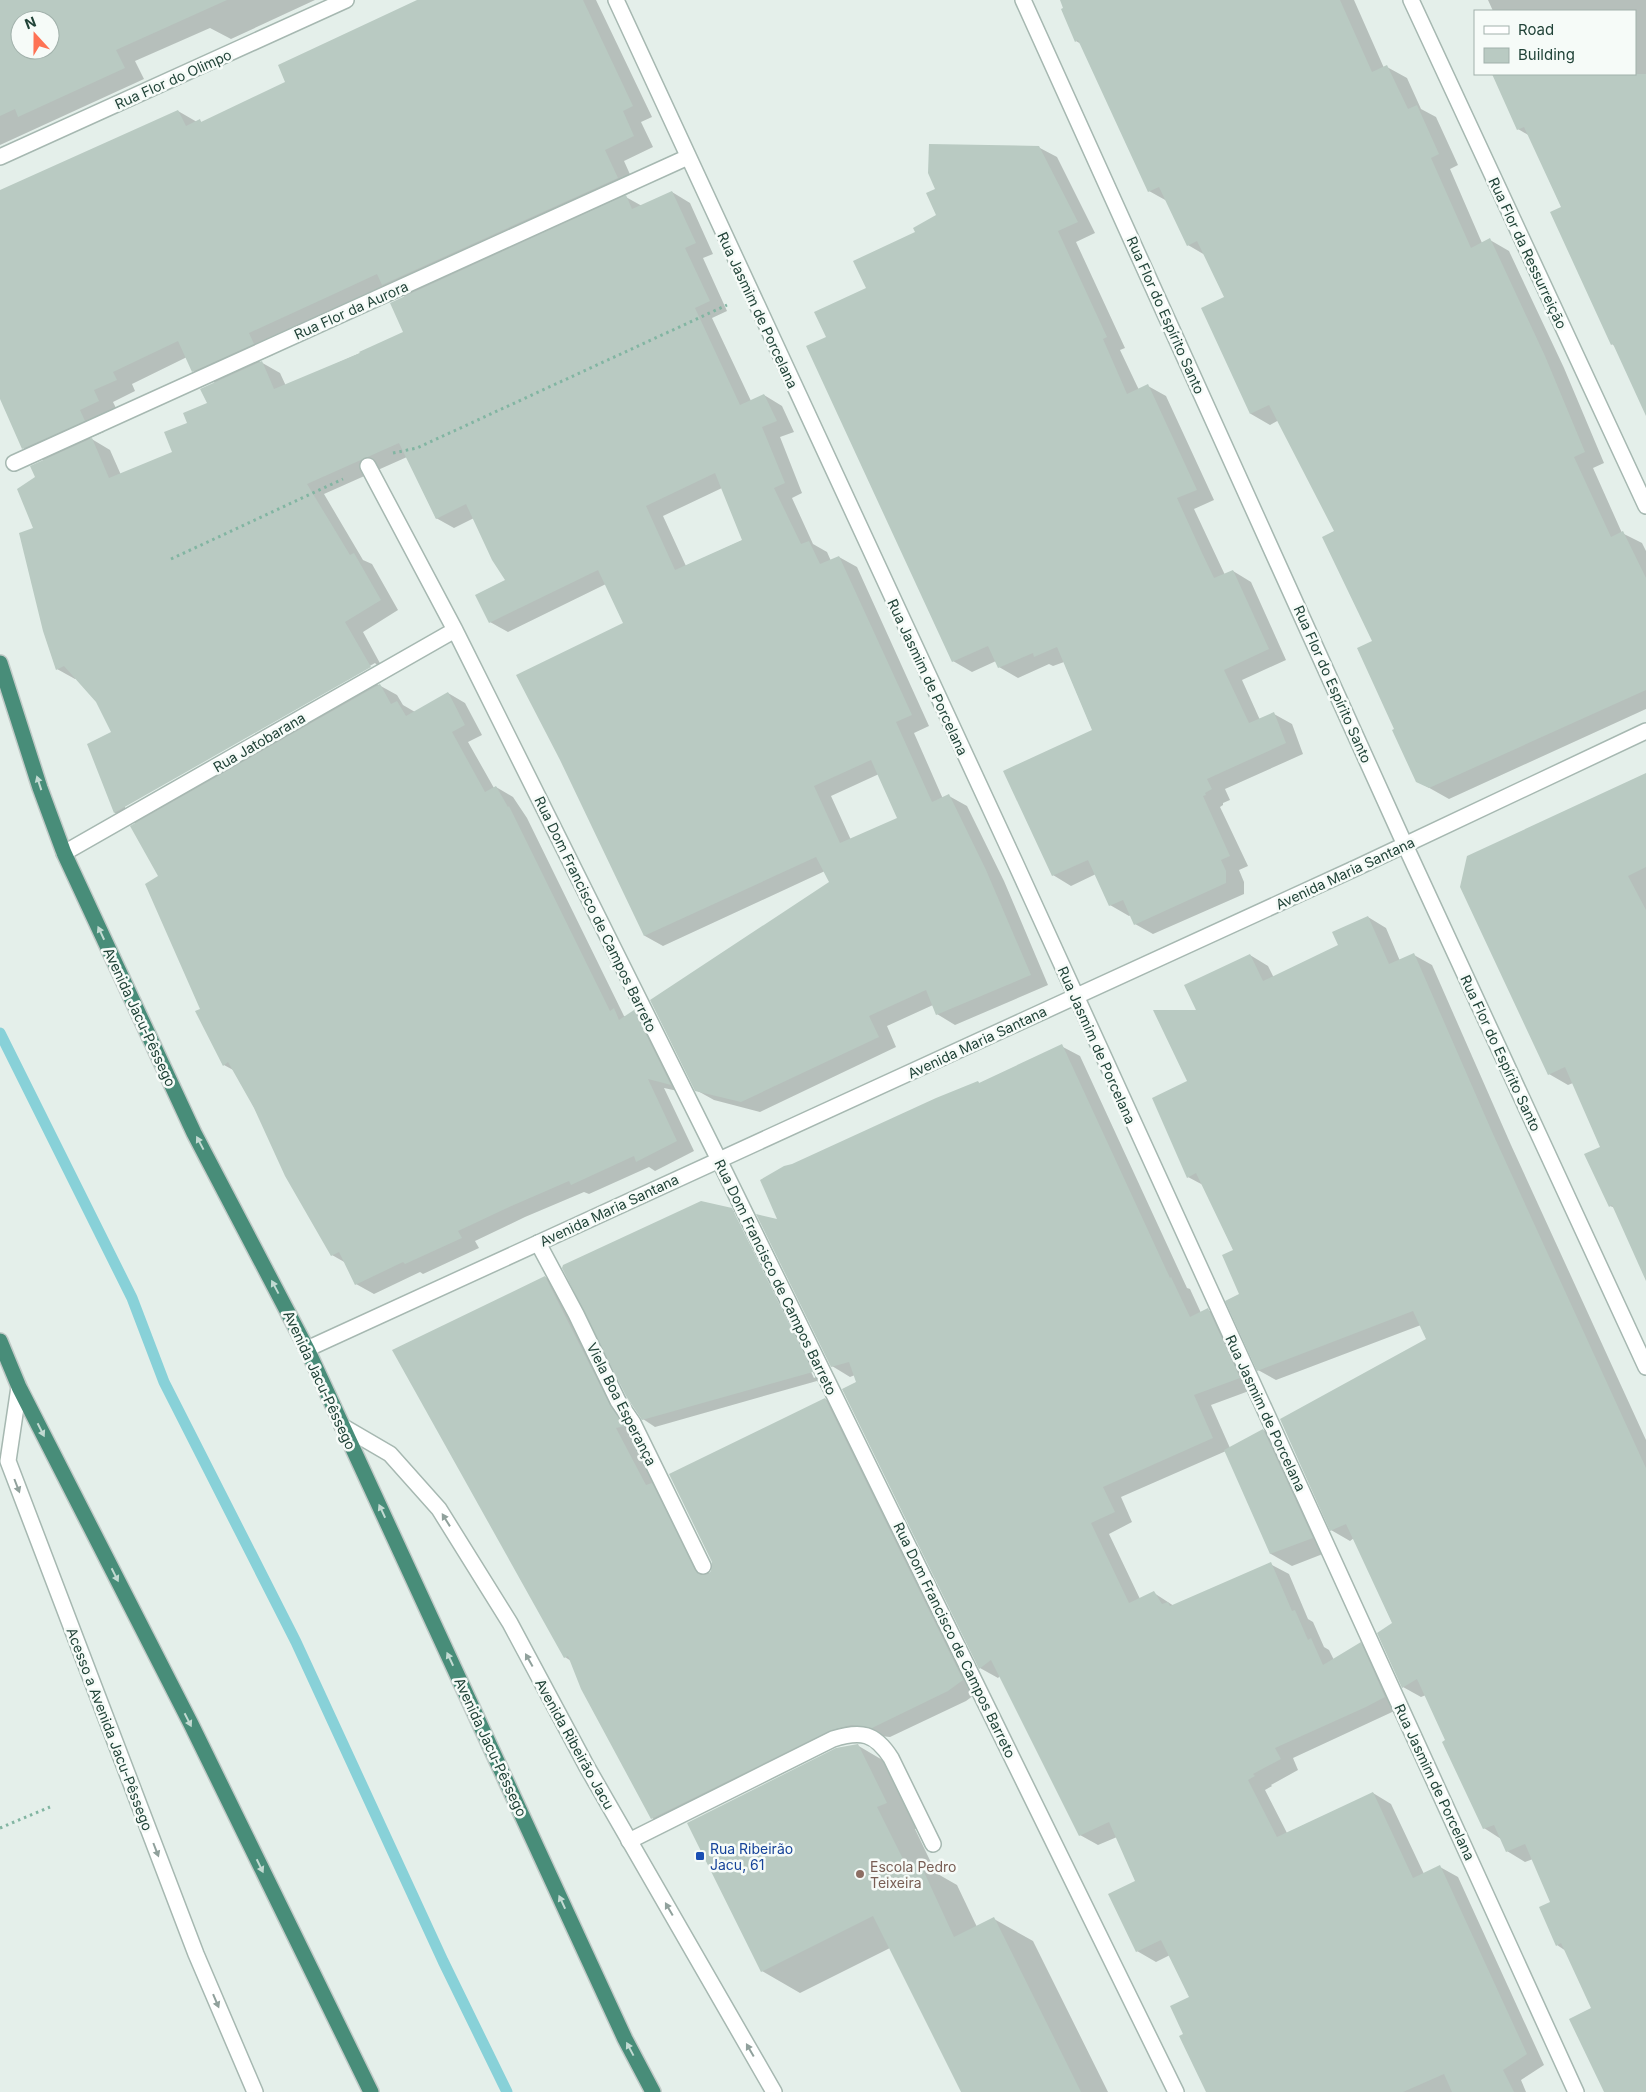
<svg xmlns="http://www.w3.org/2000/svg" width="1646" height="2092" font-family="Inter,sans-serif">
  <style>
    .shadow { fill: #0003; fill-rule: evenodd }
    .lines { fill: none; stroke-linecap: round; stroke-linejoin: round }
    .stream { stroke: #88d1d8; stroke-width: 11 }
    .building { fill: #b9cac2; fill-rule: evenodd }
    .service-casing { stroke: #a6b8b1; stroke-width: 18 }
    .minor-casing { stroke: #a6b8b1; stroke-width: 18 }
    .tertiary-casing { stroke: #a6b8b1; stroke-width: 18 }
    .trunk-casing { stroke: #c1cac7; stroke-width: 18 }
    .path { stroke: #82b5a2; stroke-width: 3; stroke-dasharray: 2.5 4; stroke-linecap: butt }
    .service { stroke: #fff; stroke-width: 15 }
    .minor { stroke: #fff; stroke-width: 15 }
    .tertiary { stroke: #fff; stroke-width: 15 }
    .trunk { stroke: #488d79; stroke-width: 15 }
    .oneway { fill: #c2dad2 }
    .oneway2 { fill: #90a19c }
    .transit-dot { fill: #1a4fb4; stroke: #f6fbf8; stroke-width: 2 }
    .education-dot { fill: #8d6e63; stroke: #f6fbf8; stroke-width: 2 }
    .labels { text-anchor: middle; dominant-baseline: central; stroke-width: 5; stroke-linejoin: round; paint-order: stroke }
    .street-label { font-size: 14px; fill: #214338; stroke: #f6fbf8 }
    .transit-label { font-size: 14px; fill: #164399; stroke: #f6fbf8; text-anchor: start }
    .education-label { font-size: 14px; fill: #785e54; stroke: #f6fbf8; text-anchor: start }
  </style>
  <rect width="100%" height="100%" fill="#e4efea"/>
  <path class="shadow" d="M0,0H315L231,39L210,28L135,61L144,79L0,145ZM20,20H50V50H20Z
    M420,0H596L652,117L641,122L653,147L624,161L637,190L624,196L642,206L672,192L690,203L713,254L703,258L727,311L712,318L751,401L764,395L782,406L794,432L780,437L802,493L792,498L813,544L827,552L831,561L839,557L857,567L929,726L914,733L943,799L949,796L967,806L1004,881L1048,985L955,1025L937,1014L933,1005L887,1026L896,1047L760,1112L714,1100L696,1090L831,883L825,871L663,946L645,936L561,760L624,624L606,584L508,632L490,622L507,581L474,518L454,528L436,518L407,457L324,494L363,560L372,564L398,610L363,632L388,678L377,684L397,695L403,705L415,712L448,693L465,703L482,735L468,742L494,788L496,787L513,797L527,818L624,1016L626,1017L634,1012L651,1022L687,1093L664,1088L694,1151L655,1171L649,1167L589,1194L584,1192L525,1217L475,1241L479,1248L423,1274L420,1272L374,1294L356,1284L346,1263L332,1255L235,1071L224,1065L201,1009L159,876L136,824L115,813L89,744L113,733L97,701L77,678L75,679L57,669L35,528L36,477L45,461L23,448L0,396V192L178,111L197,122L200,121L203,123L287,82ZM390,288L405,297V333L286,386L280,373L259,361L273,355L268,344ZM187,357L193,371L215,383L208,403L188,424L174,453L121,475L110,450L90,438L104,432L99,421L118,412L113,402L135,391L132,384ZM722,488L743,540L686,566L663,516ZM375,663L377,665L125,809V806ZM879,774L899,818L851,840L831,796Z
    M1061,0H1354L1384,68L1387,67L1407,78L1421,109L1436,117L1458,165L1450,169L1482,243L1490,240L1509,251L1564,368L1604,463L1593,468L1622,533L1642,543L1646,551V709L1449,799L1417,781L1396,729L1373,642L1336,532L1279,420L1270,425L1251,414L1226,298L1205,255L1188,245L1167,201L1149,191L1081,44L1076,41Z
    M1488,0H1646V413L1616,347L1612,344L1562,208L1530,136L1518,129L1493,74H1635V11H1493Z
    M1038,147L1057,157L1095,233L1076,242L1125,348L1120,350L1139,390L1148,386L1166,396L1214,500L1194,509L1225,575L1233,571L1251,582L1286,660L1242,680L1260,720L1274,714L1292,724L1303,754L1225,789L1230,800L1223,803V805L1220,807L1248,866L1239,870L1244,882V894L1153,934L1135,924L1131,915L1129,916L1110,905L1096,874L1071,886L1053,875L1093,731L1064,662L1053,666L1049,664L1018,678L999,667L996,661L972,672L953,661L808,346L827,338L917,233L937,215Z
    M1646,775V1244L1615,1208L1610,1206L1601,1148L1573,1083L1568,1085L1549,1074Z
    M1368,917L1386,928L1400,961L1414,955L1432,965L1511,1145L1646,1440V2092H1605L1593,2009L1566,1951L1557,1945L1552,1902L1533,1859L1525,1862L1507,1851L1501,1839L1484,1828L1426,1695L1421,1697L1403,1687L1393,1624L1354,1538L1350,1541L1331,1530L1428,1340L1421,1325L1276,1380L1258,1370L1241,1295L1234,1251L1203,1185L1188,1177V1081L1198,1011L1250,955L1268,966L1274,978L1339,946Z
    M1061,1046L1080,1056L1187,1288L1190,1289L1201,1313L1208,1310L1226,1320L1257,1388L1211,1405L1230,1448L1263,1430L1284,1442L1333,1550L1292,1566L1271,1554L1226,1451L1121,1497L1132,1522L1109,1534L1140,1599L1154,1593L1174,1606L1270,1564L1289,1574L1308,1619L1313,1622L1324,1647L1329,1650L1334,1660L1361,1644L1379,1654L1403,1707L1293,1758L1298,1770L1271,1785L1272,1786L1265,1790L1287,1833L1373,1793L1391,1804L1424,1874L1440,1867L1458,1877L1544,2065L1521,2080L1526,2092H1207L1184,2034L1190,1998L1170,1955L1156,1962L1137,1951L1136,1882L1117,1837L1098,1845L1080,1835L1000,1676L998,1678L980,1668L855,1375L850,1377L832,1366L780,1221L792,1165L978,1082L980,1084Z
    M732,1210L744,1217L824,1379L655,1427L643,1419ZM733,1212H736L816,1377L814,1378Z
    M545,1277L563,1288L710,1574L825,1399L843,1409L981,1690L966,1701L890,1737L870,1735L847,1740L670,1829L652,1818L582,1689L571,1661L565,1657L394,1350Z
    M857,1745L896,1768L925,1825L915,1829L936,1873L957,1885L977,1927L994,1919L1033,1941L1108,2092H962L890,1948L800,1993L762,1971Z"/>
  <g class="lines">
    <path class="stream" d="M0,1033L132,1298L164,1382L296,1642L443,1961L507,2092"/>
  </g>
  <path class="building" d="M0,0H227L116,50L125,68L18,117L15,109L0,116ZM20,20H50V50H20Z
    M417,0H583L633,106L623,111L634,136L605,150L618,178L382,285L377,274L334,294L249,333L254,344L192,372L178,341L113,372L117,380L94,390L99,401L80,410L85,421L22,449L0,399V190L178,110L186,126L200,119L201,122L285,82L278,65Z
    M1060,0H1340L1372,72L1387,65L1408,109L1417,105L1439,154L1431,158L1471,248L1490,238L1545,356L1585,452L1574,457L1611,537L1623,531L1646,578V690L1429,788L1416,782L1392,730L1394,729L1357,648L1372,641L1322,537L1334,531L1269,405L1250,414L1201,308L1224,297L1197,241L1187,246L1159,187L1148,192L1078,40L1075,42L1061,9L1063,8Z
    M1492,74H1646V416L1613,344L1611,345L1550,212L1561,207L1524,127L1517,130Z
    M929,144L1039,146L1078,222L1058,231L1107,337L1103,339L1127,394L1148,384L1197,490L1177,498L1202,553L1214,578L1233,570L1269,649L1224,670L1249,723L1274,712L1286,743L1207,779L1212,789L1205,793L1206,795L1203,796L1230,856L1221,860L1226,871V883L1134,925L1123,900L1109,906L1088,860L1052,876L1003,771L1092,730L1057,647L1034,657L1033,653L998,668L988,646L952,662L806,346L826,337L814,312L866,288L853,261L915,232L913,228L936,215L926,193L935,189L928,173Z
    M672,191L696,243L685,248L710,301L695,308L740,405L764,394L777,421L762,427L785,483L774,488L801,544L809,541L820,564L839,556L912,715L896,722L932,802L949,794L986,870L1031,975L936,1015L926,990L869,1016L879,1037L741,1102L695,1091L650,1000L829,882L816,857L644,936L560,760L516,675L623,623L598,570L489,623L475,595L505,580L492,560L466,504L436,519L399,443L307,484L350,555L354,553L381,600L345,622L371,667L114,813L87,744L111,732L96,702L64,666L56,670L43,631L19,533L33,528L17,489L35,477L30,466L92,438L109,478L172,452L164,432L187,423L183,413L207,403L200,389L262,361L274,389L360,353L359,352L403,332L390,303L626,195L632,209ZM715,473L742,540L675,570L646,506ZM871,760L897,818L840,843L814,786Z
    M380,684L391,704L397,701L406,716L448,692L465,725L452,732L485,792L496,786L508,807L509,806L610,1011L614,1008L619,1020L634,1010L671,1085L648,1079L677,1141L636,1162L634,1156L571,1185L569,1181L507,1208L458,1231L462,1238L405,1264L403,1262L355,1285L339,1252L331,1256L285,1176L254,1108L228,1062L223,1066L195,1011L200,1009L145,884L158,876L130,826Z
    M1646,773V867L1628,876L1646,910V1281L1612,1205L1609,1207L1584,1154L1600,1147L1565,1067L1548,1075L1460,887L1467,856Z
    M1368,916L1389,964L1414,953L1493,1134L1646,1468V2092H1604L1569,2019L1591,2008L1561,1943L1556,1946L1539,1907L1550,1902L1525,1844L1506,1852L1494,1825L1483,1829L1442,1742L1445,1740L1417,1679L1402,1688L1377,1633L1392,1623L1346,1524L1330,1531L1280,1419L1426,1339L1413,1311L1257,1371L1225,1301L1239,1294L1222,1255L1233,1250L1196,1173L1187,1178L1152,1098L1187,1081L1153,1010H1196L1184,985L1250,954L1263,981L1338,945L1332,932Z
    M1062,1044L1170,1278L1171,1277L1190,1317L1208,1308L1240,1378L1194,1395L1213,1438L1103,1487L1115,1512L1091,1523L1129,1603L1154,1591L1162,1604L1168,1602L1170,1606L1271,1562L1292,1611L1295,1610L1308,1640L1311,1638L1323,1665L1361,1642L1385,1697L1366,1707L1275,1748L1281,1759L1253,1774L1255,1776L1248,1780L1277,1837L1373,1792L1413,1878L1440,1865L1527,2054L1503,2070L1514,2092H1452L1444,2074L1403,2092H1206L1179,2036L1183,2034L1170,2006L1189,1997L1161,1940L1136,1952L1108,1894L1135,1881L1109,1822L1079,1836L991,1660L979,1669L842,1389L856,1382L849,1362L831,1367L756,1214L777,1219L760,1180L784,1166L792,1164L936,1098L978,1081L979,1083Z
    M701,1201L732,1208L813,1372L642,1420L626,1396L562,1268L563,1265Z
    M545,1276L610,1405L624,1426L616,1428L646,1485L652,1483L697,1573L703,1575L708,1574L711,1571L712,1562L669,1474L825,1398L963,1680L948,1691L872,1728L851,1725L829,1731L651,1819L581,1689L568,1656L564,1658L392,1350Z
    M1263,1429L1313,1538L1270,1554L1224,1450Z
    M858,1744L887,1803L877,1807L907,1867L919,1861L954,1937L994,1917L1081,2092H961L873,1916L761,1972L687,1823L836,1748Z"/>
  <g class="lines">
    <g class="service-casing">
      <path id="service" d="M629,1841L833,1739C861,1730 875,1733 891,1758L933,1844"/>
    </g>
    <g class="minor-casing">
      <path id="minor" d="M616,0L1014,860L1576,2092
        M1023,0L1405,845L1646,1367
        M1411,0L1646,506
        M0,157L346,0
        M14,463L688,157
        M368,466L455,630L719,1160L1176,2092
        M64,853L455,630
        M538,1243L576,1314L618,1401L633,1423L703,1566"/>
    </g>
    <g class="tertiary-casing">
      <path id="tertiary" d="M307,1349L1358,867L1646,731
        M19,1387L8,1461L196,1954L255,2092
        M342,1426L390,1454L439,1509L510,1623L587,1767L774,2092"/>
    </g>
    <g class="trunk-casing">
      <path id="trunk" d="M0,663L40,788L64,853L194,1133L307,1349L625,2039L653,2092
        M0,1341L19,1387L191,1724L371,2092"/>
    </g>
    <path class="path" d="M393,453L417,448L727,305
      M171,559L343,479
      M0,1828L50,1807"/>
    <use href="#service" class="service"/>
    <use href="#minor" class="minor"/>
    <use href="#tertiary" class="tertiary"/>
    <use href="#trunk" class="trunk"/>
  </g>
  <defs><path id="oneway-solid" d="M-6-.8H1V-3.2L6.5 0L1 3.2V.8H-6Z" transform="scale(1.25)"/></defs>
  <g class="oneway">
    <use href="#oneway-solid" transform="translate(39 783) rotate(-108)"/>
    <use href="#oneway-solid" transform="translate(101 933) rotate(-115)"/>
    <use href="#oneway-solid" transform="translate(200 1143) rotate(-118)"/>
    <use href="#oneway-solid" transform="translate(275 1287) rotate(-118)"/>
    <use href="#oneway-solid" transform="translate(41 1430) rotate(63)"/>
    <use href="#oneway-solid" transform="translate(382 1511) rotate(-115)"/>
    <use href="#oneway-solid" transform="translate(115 1575) rotate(63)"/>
    <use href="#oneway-solid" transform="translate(450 1659) rotate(-115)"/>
    <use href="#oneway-solid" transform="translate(188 1720) rotate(63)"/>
    <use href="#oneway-solid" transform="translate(260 1866) rotate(64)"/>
    <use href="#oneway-solid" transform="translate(562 1902) rotate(-115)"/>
    <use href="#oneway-solid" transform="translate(630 2049) rotate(-118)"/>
  </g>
  <g class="oneway2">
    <use href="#oneway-solid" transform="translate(17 1486) rotate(69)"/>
    <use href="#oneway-solid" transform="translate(446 1520) rotate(-122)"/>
    <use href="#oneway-solid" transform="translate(529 1660) rotate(-119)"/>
    <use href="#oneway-solid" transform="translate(156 1850) rotate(69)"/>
    <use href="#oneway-solid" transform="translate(669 1909) rotate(-120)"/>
    <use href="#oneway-solid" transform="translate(216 2001) rotate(67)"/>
    <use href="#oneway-solid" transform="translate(750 2050) rotate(-120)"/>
  </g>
  <rect class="transit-dot" x="695" y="1851" width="10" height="10" rx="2.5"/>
  <circle class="education-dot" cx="860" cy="1874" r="5"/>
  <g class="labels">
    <g class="street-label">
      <text transform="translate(173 79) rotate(-24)">Rua Flor do Olimpo</text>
      <text transform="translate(1528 253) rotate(65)">Rua Flor da Ressurreição</text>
      <text transform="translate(351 310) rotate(-24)">Rua Flor da Aurora</text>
      <text transform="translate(758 310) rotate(65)">Rua Jasmim de Porcelana</text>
      <text transform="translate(1166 315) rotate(66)">Rua Flor do Espírito Santo</text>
      <text transform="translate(928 677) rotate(65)">Rua Jasmim de Porcelana</text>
      <text transform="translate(1333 684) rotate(66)">Rua Flor do Espírito Santo</text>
      <text transform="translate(259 742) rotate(-30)">Rua Jatobarana</text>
      <text transform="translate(1345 873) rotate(-25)">Avenida Maria Santana</text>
      <text transform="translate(596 914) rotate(64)">Rua Dom Francisco de Campos Barreto</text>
      <text transform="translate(140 1017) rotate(65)">Avenida Jacu-Pêssego</text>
      <text transform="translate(977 1042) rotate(-25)">Avenida Maria Santana</text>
      <text transform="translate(1097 1045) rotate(66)">Rua Jasmim de Porcelana</text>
      <text transform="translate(1501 1053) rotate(65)">Rua Flor do Espírito Santo</text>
      <text transform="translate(609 1210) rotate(-25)">Avenida Maria Santana</text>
      <text transform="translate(776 1277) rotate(64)">Rua Dom Francisco de Campos Barreto</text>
      <text transform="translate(320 1380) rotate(65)">Avenida Jacu-Pêssego</text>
      <text transform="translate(622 1404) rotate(63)">Viela Boa Esperança</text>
      <text transform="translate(1266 1413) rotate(65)">Rua Jasmim de Porcelana</text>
      <text transform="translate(955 1640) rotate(64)">Rua Dom Francisco de Campos Barreto</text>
      <text transform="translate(110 1729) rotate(69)">Acesso a Avenida Jacu-Pêssego</text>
      <text transform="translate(575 1744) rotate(61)">Avenida Ribeirão Jacu</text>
      <text transform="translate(491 1747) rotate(65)">Avenida Jacu-Pêssego</text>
      <text transform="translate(1435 1782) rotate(65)">Rua Jasmim de Porcelana</text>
    </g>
    <g class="transit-label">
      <text x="710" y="1848">Rua Ribeirão<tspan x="710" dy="16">Jacu, 61</tspan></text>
    </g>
    <g class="education-label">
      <text x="870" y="1866">Escola Pedro<tspan x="870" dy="16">Teixeira</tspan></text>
    </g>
  </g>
  <rect x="1474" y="10" width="162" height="65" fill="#f6fbf8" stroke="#a1b1ab"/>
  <rect x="1484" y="26" width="25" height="8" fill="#ffffff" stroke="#a1b1ab"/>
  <text x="1518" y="35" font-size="15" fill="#214338">Road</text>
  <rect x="1484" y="48" width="25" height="15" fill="#b9cac2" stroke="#a1b1ab"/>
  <text x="1518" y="60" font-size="15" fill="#214338">Building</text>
  <g transform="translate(35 35) rotate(339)"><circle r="24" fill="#f6fbf8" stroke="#a1b1ab"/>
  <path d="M0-4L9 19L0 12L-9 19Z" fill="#fe7254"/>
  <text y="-8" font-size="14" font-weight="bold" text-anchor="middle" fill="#214338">N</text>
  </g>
</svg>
